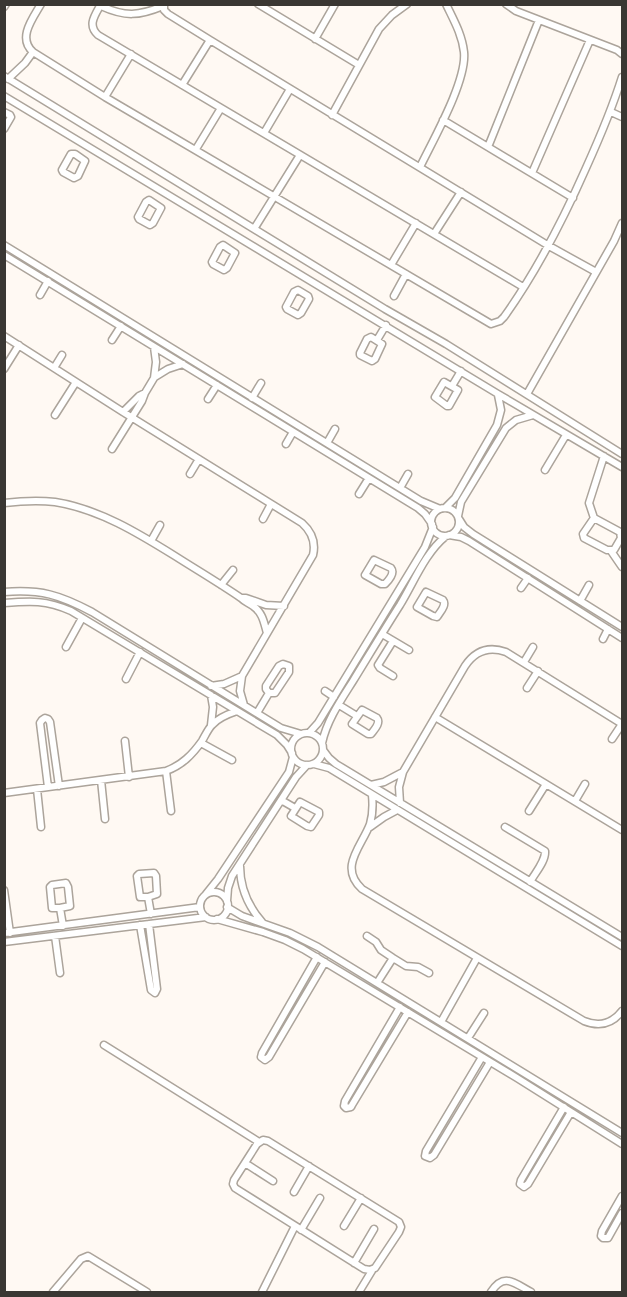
<svg xmlns="http://www.w3.org/2000/svg" width="627" height="1297" font-family="'Varela Round',sans-serif">
  <style>
    .lines { fill: none; stroke-linecap: round; stroke-linejoin: round }
    .minor-casing { stroke: #aca49b; stroke-width: 9 }
    .minor { stroke: #fff; stroke-width: 6 }
  </style>
  <rect width="100%" height="100%" fill="#fff9f3"/>
  <g class="lines">
    <g class="minor-casing">
      <path id="minor" d="M41,4C33,18 17,38 33,52L105,97L491,324L500,321L504,317C537,271 563,220 586,168C600,137 612,109 622,77
        M101,4C95,15 87,25 98,35L523,287
        M164,4V10L168,14L210,40L549,246L596,272
        M258,4L359,65
        M506,4L516,11L617,50L622,54
        M101,6C125,17 139,16 163,6
        M4,7L6,4
        M315,39L335,4
        M4,76L385,309L446,344L622,454
        M8,79L25,63L33,52
        M182,85L210,40
        M4,96L498,394L622,467
        M105,97L131,54
        M4,112L10,115L11,117L4,129
        M611,112L622,117
        M332,115L379,29L392,15L407,4
        M443,120L573,198
        M264,133L290,89
        M488,147L539,20
        M196,149L221,108
        M71,154H75L85,161L78,176L74,178L63,172L62,170Z
        M420,167C433,140 467,81 464,52C462,34 453,19 446,4
        M532,173L590,40
        M149,200L161,208L153,223L150,225L139,219L138,217L146,202Z
        M254,229L300,155
        M434,234L461,192
        M4,245L421,501L440,509
        M223,245L235,253L227,268L224,270L213,264L212,262L220,247Z
        M4,255L418,508L425,514L432,524
        M391,265L416,223
        M298,290L308,296L309,299L301,313L298,315L287,309L286,307L294,292Z
        M40,295L48,281
        M394,296L406,274
        M4,336L123,412L302,523C312,532 316,542 313,555L242,676L240,691L244,705
        M371,337L382,344L375,359L372,361L360,355V353L367,339Z
        M112,340L121,326
        M377,340L386,325
        M54,368L62,355
        M4,369L19,345
        M155,377L168,369L183,364
        M444,382L458,390L449,406H447L435,397Z
        M452,386L461,371
        M527,394L614,241L622,223
        M252,398L261,383
        M208,399L217,385
        M123,412L139,396L145,393
        M55,415L76,382
        M327,443L335,429
        M286,444L293,432
        M112,449L142,401L145,393L154,378L156,362L154,347
        M545,470L566,435
        M190,474L199,459
        M400,488L408,474
        M359,494L369,478
        M4,503C21,501 38,500 55,502C99,509 138,533 175,556C197,570 219,583 241,598C245,602 249,603 253,606C263,613 264,623 267,633
        M445,508L455,498L497,425L501,410L498,395
        M431 522a14 14 0 1 1 28 0a14 14 0 1 1-28 0Z
        M458,516L461,502L506,428L516,420L533,415
        M594,518L583,534L584,538L607,550H614L621,538L620,532L594,518L589,503L604,456
        M263,519L271,504
        M459,519L464,527L473,534L622,627
        M449,535L461,537L469,541L622,638
        M151,541L160,525
        M611,551L622,567
        M374,560L391,568C395,573 389,580 385,584H381L365,575Z
        M221,585L233,570
        M521,588L528,578
        M4,592C41,589 60,595 92,612L281,728L301,734
        M426,592L443,600C447,605 440,612 437,617L433,616L417,607Z
        M242,598H246L266,605L284,606
        M580,601L589,585
        M4,603C31,601 46,600 71,611L277,735L287,745L292,753
        M382,634L409,650
        M603,639L608,629
        M66,647L82,618
        M524,662L533,647
        M283,664L289,666V672L275,693H269L266,689V686L279,666Z
        M393,676L380,668L378,665L393,641
        M126,679L140,652
        M211,686L224,684L242,676
        M527,688L538,671
        M325,691L334,697
        M339,705L357,716
        M362,710L377,718C381,723 374,730 371,734H368L352,724Z
        M257,713L269,693
        M435,717L622,830
        M211,725L213,707L211,695
        M291 749a16 16 0 1 1 32 0a16 16 0 1 1-32 0Z
        M309,733L318,723L425,547L433,527
        M612,739L622,724
        M125,741L129,777
        M201,743L232,760
        M322,743C327,720 341,700 353,681C369,655 384,630 400,605C414,582 425,553 446,536
        M323,750L329,758L336,764L622,937
        M314,764L329,768L622,946
        M166,771L171,811
        M101,780L105,819
        M371,785L384,782L403,772
        M48,787L40,723L42,720L45,718L48,719L50,722L59,786
        M37,789L41,827
        M4,793L166,771C182,765 192,755 202,741C205,736 208,729 212,725C218,718 228,714 237,711
        M372,795C373,805 373,814 370,824C362,846 338,867 362,889L584,1021C599,1027 612,1024 622,1011
        M281,800L295,808
        M575,801L585,784
        M300,802L319,812V815L311,827L307,826L291,816Z
        M400,803L399,787L403,772L465,666C475,651 489,646 506,652L622,724
        M529,811L546,784
        M370,827L384,817L397,810
        M505,827L545,851C546,861 535,873 530,882
        M240,866C240,887 248,906 262,922
        M154,873L156,876L157,894L148,897H140L137,876L139,874Z
        M66,883L68,887L70,906L60,908H52L50,887L52,885Z
        M4,890L10,933
        M200 906a14 14 0 1 1 28 0a14 14 0 1 1-28 0Z
        M206,894L218,879L289,772L293,757
        M148,897L151,914
        M227,901L228,888L232,876L296,777L307,765
        M227,907L242,916L290,933L318,947L622,1133
        M60,908L63,926
        M217,919L263,932L285,940L303,949L517,1078L622,1144
        M140,925L151,990L155,993L157,989L149,924
        M4,933L200,907
        M55,936L60,973
        M367,936L376,942L381,950L393,958L406,966L418,967L429,973
        M4,942L206,917
        M317,957L262,1053L261,1057L265,1060L269,1057L325,962
        M377,983L393,958
        M400,1007L345,1101L344,1106L346,1108L351,1107L352,1105L408,1012
        M441,1022L477,958
        M468,1038L484,1013
        M104,1045L259,1142
        M482,1057L426,1151L425,1156L430,1158L434,1155L490,1062
        M564,1107L521,1180L520,1184L524,1187L528,1184L571,1112
        M263,1140L268,1141L399,1222L401,1227L399,1232L375,1268L370,1270L364,1269L235,1188L233,1184L234,1180L257,1144Z
        M245,1163L273,1181
        M294,1192L309,1166
        M622,1196L602,1231L601,1236L603,1238H608L622,1213
        M344,1226L361,1198
        M301,1230L320,1198
        M354,1263L374,1229
        M53,1292L81,1259L88,1256L147,1292
        M262,1292L295,1226
        M359,1292L373,1269
        M491,1292C504,1272 514,1283 531,1292"/>
    </g>
    <use href="#minor" class="minor"/>
  </g>
  <rect width="627" height="1297" fill="none" stroke="#3a3733" stroke-width="12"/>
</svg>
